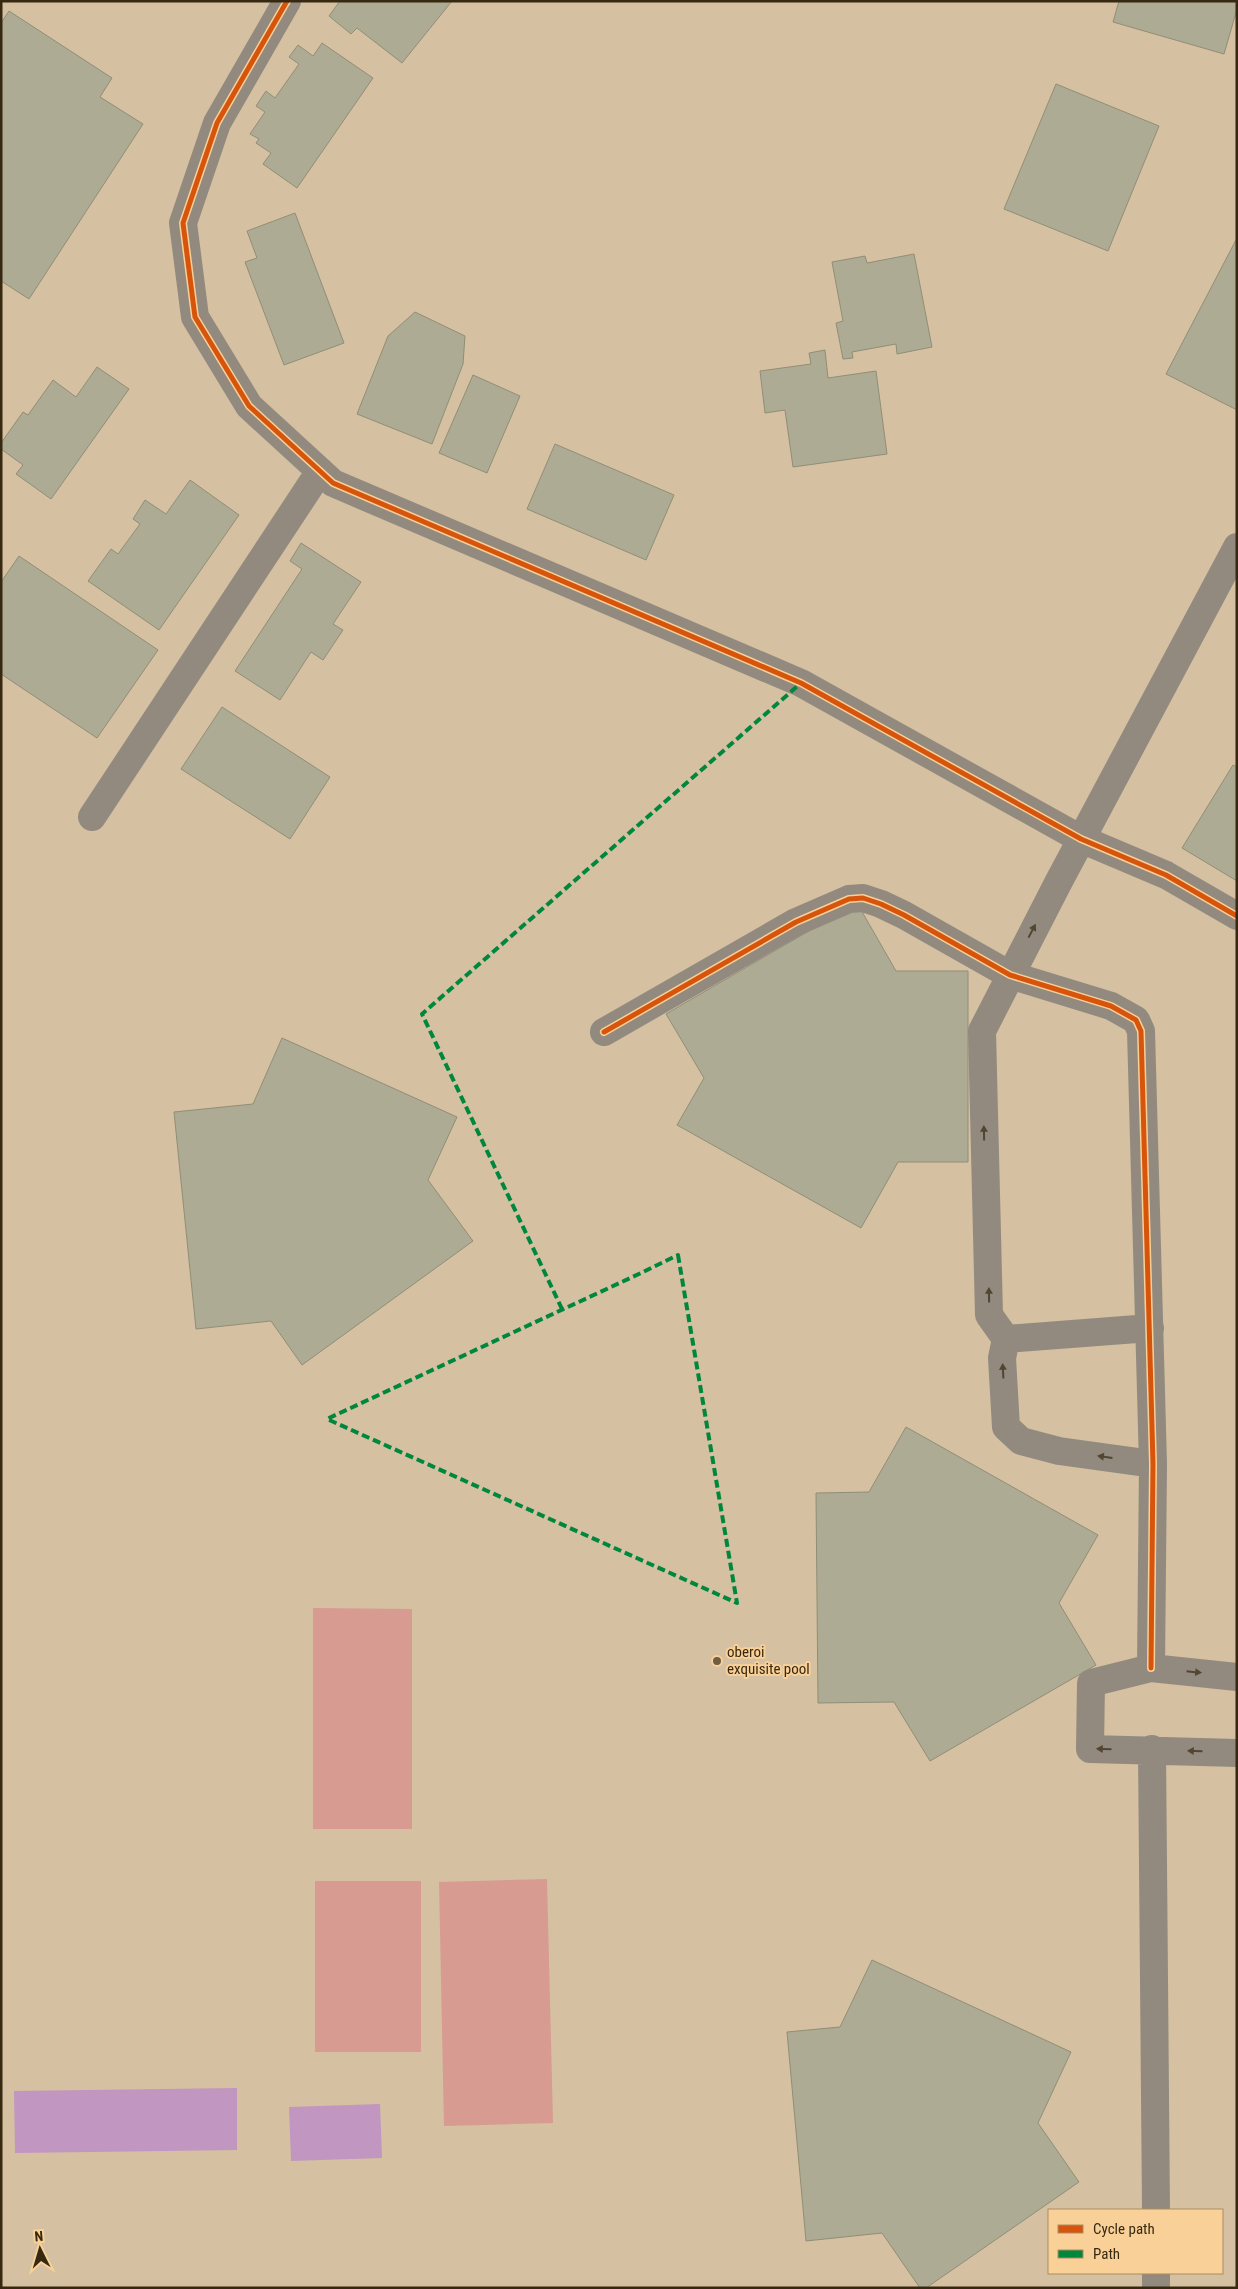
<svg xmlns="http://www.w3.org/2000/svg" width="1238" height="2289" font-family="'Roboto Condensed',sans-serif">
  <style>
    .green { fill: #d79b91 }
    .water { fill: #c196c0 }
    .building { fill: #adab93; stroke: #918e76 }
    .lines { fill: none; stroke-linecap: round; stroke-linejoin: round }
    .minor { stroke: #928a7f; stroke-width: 28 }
    .quiet { stroke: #00873e; stroke-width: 4; stroke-dasharray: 8 4; stroke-linecap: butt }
    .cycleway-casing { stroke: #f9d097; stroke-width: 8 }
    .cycleway { stroke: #d6540c; stroke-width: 5 }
    .oneway { fill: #524532 }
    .poi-dot { fill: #6e5d43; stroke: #f9d097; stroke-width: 2 }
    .labels { text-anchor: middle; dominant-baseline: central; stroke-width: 4; stroke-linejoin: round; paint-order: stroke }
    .poi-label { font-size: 15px; fill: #372811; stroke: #f9d097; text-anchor: start }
  </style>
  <rect width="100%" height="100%" fill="#d5c0a1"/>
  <path class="green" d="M313,1608L412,1609V1829H313Z
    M547,1879L553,2123L444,2126L439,1882Z
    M315,1881H421V2052H315Z"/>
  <path class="water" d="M237,2088V2150L15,2153L14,2091Z
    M380,2104L382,2158L291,2161L289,2107Z"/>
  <path class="building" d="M340,1H452L402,63L357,28L351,34L329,16Z
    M1119,1H1237V9L1224,54L1113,22Z
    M9,11L112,78L100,97L143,124L29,299L1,281V23Z
    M322,43L373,78L297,188L263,164L271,153L256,143L259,139L250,134L265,112L256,106L266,91L275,98L299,64L289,57L298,45L313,56Z
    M1056,84L1159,126L1108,251L1004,209Z
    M295,213L344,343L284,365L245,262L257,258L247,231Z
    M1237,238V410L1166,374Z
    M914,254L932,347L897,354L896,344L852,352L853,358L843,359L836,323L843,321L832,262L865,256L867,263Z
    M415,312L465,336L463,364L432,444L357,414L388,336Z
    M825,350L828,378L876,371L887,454L793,467L785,410L765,413L760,371L811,364L809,353Z
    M97,367L129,389L51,499L16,474L23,465L1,449V443L23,412L28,415L53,380L76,397Z
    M473,375L520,396L487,473L439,453Z
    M555,444L674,495L646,560L527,509Z
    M190,480L239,515L159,630L88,581L111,549L118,554L140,524L133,519L145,500L166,514Z
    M301,543L361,582L333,624L343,630L323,660L311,652L280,700L235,671L302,569L290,561Z
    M19,556L158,650L97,738L1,674V582Z
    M222,707L330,777L290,839L181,769Z
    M1233,765L1237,767V881L1182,848Z
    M857,903L896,971H968V1162H898L861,1228L677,1125L704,1078L666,1014Z
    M282,1038L457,1117L428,1180L473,1241L302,1365L271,1321L196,1329L174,1112L253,1104Z
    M906,1427L1098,1535L1059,1603L1096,1665L930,1761L894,1702L818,1703L816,1493L869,1492Z
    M872,1960L1071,2052L1038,2123L1079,2182L926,2288H920L882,2233L806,2241L787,2032L840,2027Z"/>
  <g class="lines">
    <path class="minor" d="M287,1L217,123L183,223L195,317L249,406L333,483L801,683L1081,839L1166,875L1237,916
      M92,817L320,471
      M604,1032L796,922L849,899L863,898L881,904L904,915L1010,975L1111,1006L1136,1020L1141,1031L1153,1464L1151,1668
      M1006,1339L1150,1328
      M1153,1464L1059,1451L1021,1441L1006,1427L1002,1358L1006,1339L989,1315L982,1031L1058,883L1237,547
      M1237,1677L1151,1668L1091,1683L1090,1749L1237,1753
      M1152,1749L1156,2210
      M1156,2273V2288"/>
    <path class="quiet" d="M678,1255L737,1603L327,1419L641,1273Z
      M562,1309L422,1014L801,683"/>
    <g class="cycleway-casing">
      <path id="cycleway" d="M287,1L217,123L183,223L195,317L249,406L333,483L801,683L1081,839L1166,875L1237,916
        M604,1032L796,922L849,899L863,898L881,904L904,915L1010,975L1111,1006L1136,1020L1141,1031L1153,1464L1151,1668"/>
    </g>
    <use href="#cycleway" class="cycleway"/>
  </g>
  <defs><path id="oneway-solid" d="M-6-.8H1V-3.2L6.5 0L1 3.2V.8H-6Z" transform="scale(1.25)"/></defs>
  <g class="oneway">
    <use href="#oneway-solid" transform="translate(1032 931) rotate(-62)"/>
    <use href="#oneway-solid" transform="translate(984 1133) rotate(-91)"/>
    <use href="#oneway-solid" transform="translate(989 1295) rotate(-91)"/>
    <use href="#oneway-solid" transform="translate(1003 1371) rotate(-93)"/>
    <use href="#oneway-solid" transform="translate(1105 1457) rotate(-172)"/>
    <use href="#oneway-solid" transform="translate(1194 1672) rotate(6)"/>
    <use href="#oneway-solid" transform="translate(1104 1749) rotate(-179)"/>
    <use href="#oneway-solid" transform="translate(1195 1751) rotate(-178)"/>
  </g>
  <circle class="poi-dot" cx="717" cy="1661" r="5"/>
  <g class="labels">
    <g class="poi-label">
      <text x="727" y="1652">oberoi<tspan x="727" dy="17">exquisite pool</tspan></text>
    </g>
  </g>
  <rect width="1238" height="2289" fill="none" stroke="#372811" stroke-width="5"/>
  <rect x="1048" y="2209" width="175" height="65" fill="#f9d097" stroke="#ab8d61"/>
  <rect x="1058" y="2225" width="25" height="8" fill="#d6540c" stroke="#ab8d61"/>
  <text x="1093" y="2234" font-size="15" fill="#372811">Cycle path</text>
  <rect x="1058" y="2250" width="25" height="8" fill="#00873e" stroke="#ab8d61"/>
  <text x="1093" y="2259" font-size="15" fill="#372811">Path</text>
  <g transform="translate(40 2249) rotate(355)" stroke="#f9d097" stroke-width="4" paint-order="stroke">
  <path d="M0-4L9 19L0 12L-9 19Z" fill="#372811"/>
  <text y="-8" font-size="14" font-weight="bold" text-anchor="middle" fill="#372811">N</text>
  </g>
</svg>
